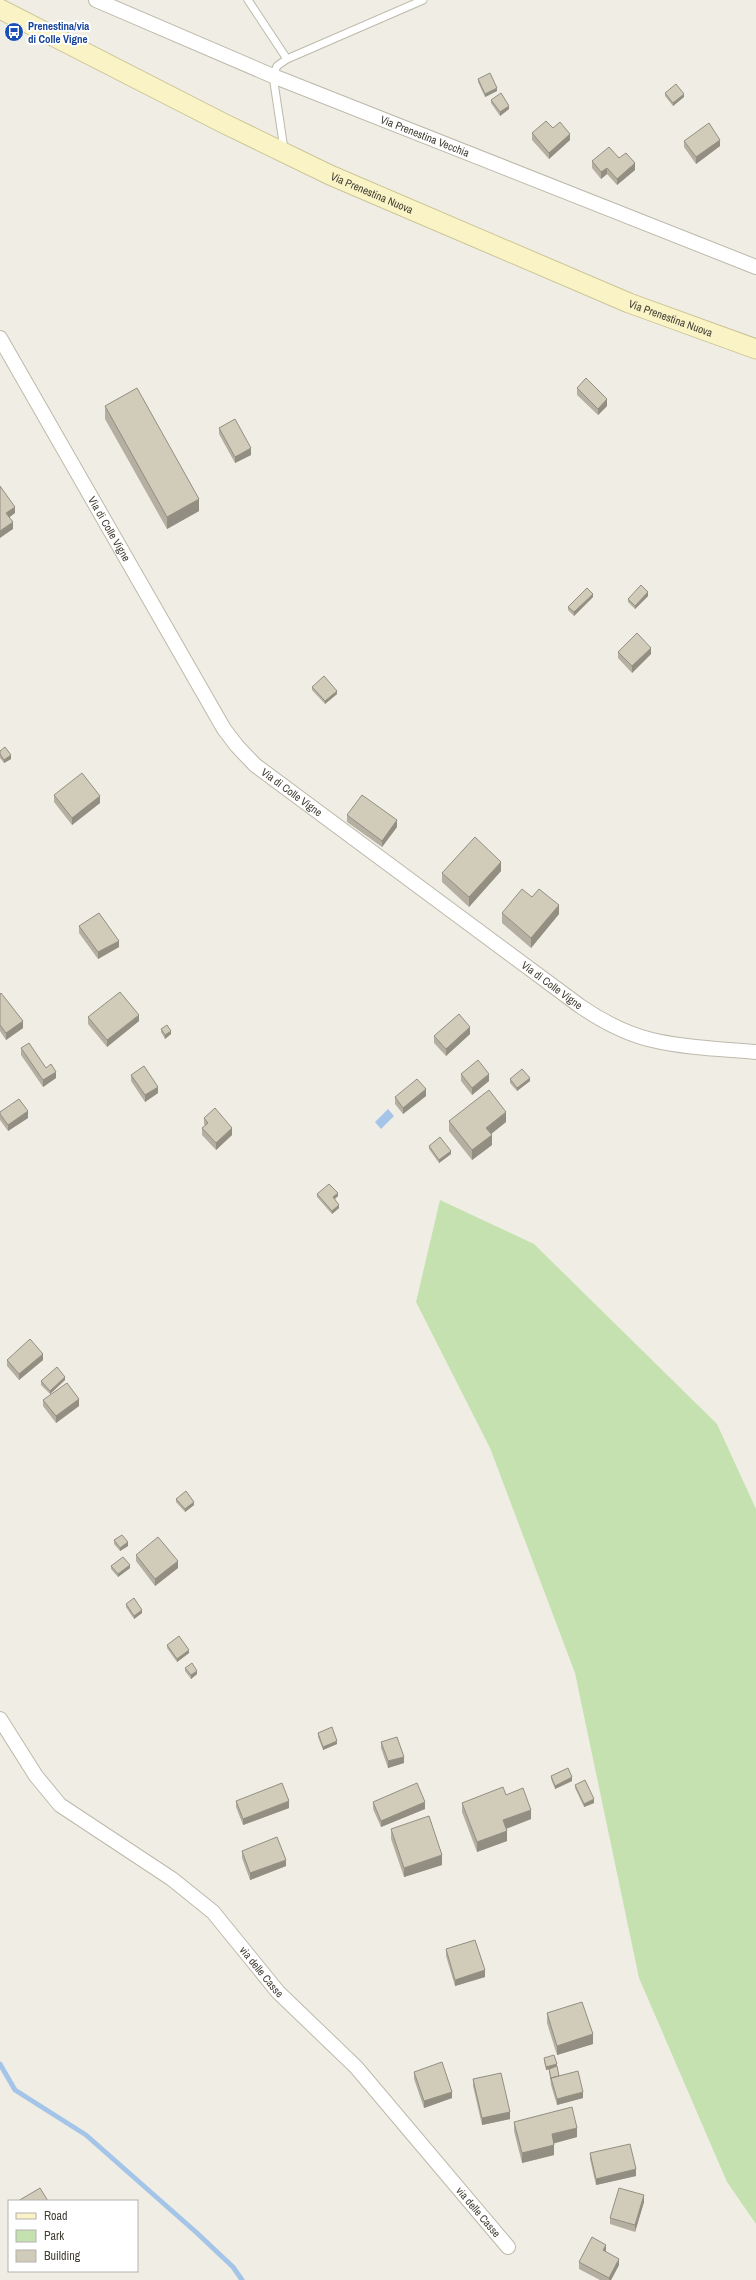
<svg xmlns="http://www.w3.org/2000/svg" width="756" height="2280" font-family="'Archivo Narrow',sans-serif">
  <style>
    .green { fill: #c5e1b0 }
    .water { fill: #a5c5e8 }
    .lines { fill: none; stroke-linecap: round; stroke-linejoin: round }
    .stream { stroke: #a5c5e8; stroke-width: 5 }
    .service-casing { stroke: #bdb9ab; stroke-width: 9 }
    .minor-casing { stroke: #bdb9ab; stroke-width: 16 }
    .secondary-casing { stroke: #ccc497; stroke-width: 21 }
    .service { stroke: #fff; stroke-width: 7 }
    .minor { stroke: #fff; stroke-width: 14 }
    .secondary { stroke: #f9f3c5; stroke-width: 19 }
    .wall { fill: #b4afa0 }
    .shaded-wall { fill: #928e82 }
    .building { fill: #d1cbba; stroke: #928e82 }
    .labels { text-anchor: middle; dominant-baseline: central; stroke-width: 4; stroke-linejoin: round; paint-order: stroke }
    .transit-label { font-size: 11px; font-weight: bold; fill: #164399; stroke: #fff; text-anchor: start }
    .street-label { font-size: 11px; fill: #423e34; stroke: #fff }
  </style>
  <rect width="100%" height="100%" fill="#f0eee4"/>
  <path class="green" d="M440,1200L534,1244L717,1424L756,1509V2224L727,2182L639,1978L575,1673L490,1448L416,1302Z"/>
  <path class="water" d="M388,1109L394,1116L381,1129L375,1122Z"/>
  <g class="lines">
    <path class="stream" d="M0,2064L15,2090L86,2135L197,2233L233,2267L242,2280"/>
    <g class="service-casing">
      <path id="service" d="M248,0L287,59
        M284,149L273,76L277,66L287,59L423,0"/>
    </g>
    <g class="minor-casing">
      <g id="minor">
        <path id="s1" d="M96,0L273,76L756,267"/>
        <path id="s2" d="M0,338L224,729L237,746L255,765L580,1006C602,1021 626,1034 652,1040C685,1048 722,1049 756,1052"/>
        <path id="s3" d="M0,1719L36,1776L60,1805L172,1879L213,1912L278,1992L356,2067L508,2247"/>
      </g>
    </g>
    <g class="secondary-casing">
      <g id="secondary">
        <path id="s4" d="M0,9L223,123L330,175L629,303L756,349"/>
      </g>
    </g>
    <use href="#service" class="service"/>
    <use href="#minor" class="minor"/>
    <use href="#secondary" class="secondary"/>
  </g>
  <path class="wall" d="M478,79L497,91L485,97L478,82Z
    M665,93L684,97L673,106L665,96Z
    M491,100L509,109L500,116L491,103Z
    M553,128L570,140L549,159L532,140V133Z
    M684,141L720,146L696,164L684,147Z
    M619,158L635,170L617,185L607,174L601,179L592,168V161Z
    M577,388L607,406L598,415L577,395Z
    M105,406L199,511L167,529L105,419Z
    M219,428L251,455L235,463L219,434Z
    M648,596L635,609L628,602V599Z
    M593,597L574,616L568,610V607Z
    M618,652L651,654L632,673L618,658Z
    M312,687L337,694L325,704L312,690Z
    M0,751L11,759L4,763L0,758Z
    M54,795L100,803L72,825L54,802Z
    M347,815L397,827L382,847L347,822Z
    M501,871L469,907L442,882V873Z
    M532,897L559,914L531,948L502,923V913Z
    M79,926L119,947L98,959L79,933Z
    M0,994L23,1028L6,1040L0,1031Z
    M88,1017L139,1021L107,1047L88,1024Z
    M161,1029L171,1034L165,1039L161,1032Z
    M470,1034L446,1056L434,1043V1036Z
    M21,1048L46,1068L56,1078L43,1087L21,1055Z
    M461,1074L489,1081L472,1095L461,1081Z
    M131,1075L158,1093L145,1102L131,1081Z
    M510,1079L530,1081L517,1091L510,1083Z
    M426,1096L403,1114L395,1104V1097Z
    M0,1112L28,1118L8,1131L0,1120Z
    M204,1118L232,1135L216,1150L202,1135V1128L205,1125L204,1124Z
    M449,1121L506,1122L491,1134L492,1145L472,1160L449,1131Z
    M429,1146L451,1154L439,1163L429,1149Z
    M317,1194L338,1196L335,1199L339,1208L332,1214L317,1197Z
    M7,1360H43L19,1380L7,1366Z
    M65,1380L50,1394L41,1385V1381Z
    M43,1400L79,1406L56,1423L43,1406Z
    M176,1499L194,1505L185,1512L176,1502Z
    M114,1540L128,1546L120,1551L114,1544Z
    M136,1555L178,1568L155,1586L136,1561Z
    M111,1566L130,1568L118,1577L111,1569Z
    M126,1604L142,1613L134,1619L126,1607Z
    M167,1645L189,1653L177,1662L167,1648Z
    M185,1668L197,1674L191,1679L185,1671Z
    M318,1733L337,1744L323,1750L318,1737Z
    M381,1742L404,1763L388,1768L381,1748Z
    M551,1776L572,1781L555,1789L551,1779Z
    M575,1785L594,1803L584,1807L575,1788Z
    M506,1795L531,1819L506,1829L507,1841L477,1852L462,1812V1803Z
    M236,1801L289,1808L243,1825L236,1807Z
    M373,1802L425,1809L381,1827L373,1809Z
    M391,1829L442,1865L404,1877L391,1839Z
    M242,1851L286,1866L250,1880L242,1858Z
    M446,1949L485,1977L455,1986L446,1956Z
    M547,2013L593,2044L557,2055L547,2023Z
    M544,2058L557,2066L559,2076L583,2098L557,2105L551,2085L549,2069L546,2070L544,2061Z
    M414,2072L452,2098L424,2108L414,2079Z
    M473,2079L510,2119L482,2125L473,2086Z
    M514,2122L577,2137L554,2143V2155L522,2163L514,2131Z
    M590,2153L636,2176L596,2185L590,2159Z
    M644,2202L635,2232L610,2224V2218Z
    M606,2251L619,2265L611,2280H600L579,2269V2262Z"/>
  <path class="shaded-wall" d="M497,88V91L485,97V94Z
    M684,94V97L673,106V103Z
    M509,106V109L500,116V112Z
    M570,134V140L549,159V153Z
    M720,140V146L696,164V157Z
    M635,163V170L617,185V179Z
    M607,168V174L601,179V172Z
    M607,399V406L598,415V409Z
    M251,448V455L235,463V457Z
    M199,499V511L167,529V517Z
    M15,507V513L6,520V513Z
    M13,522V529L0,538V531Z
    M648,592V596L635,609V606Z
    M593,594V597L574,616V612Z
    M651,648V654L632,673V666Z
    M337,691V694L325,704V701Z
    M11,755V759L4,763V760Z
    M100,796V803L72,825V818Z
    M397,820V827L382,847V841Z
    M501,862V871L469,907V897Z
    M559,905V914L531,948V938Z
    M119,941V947L98,959V952Z
    M139,1015V1021L107,1047V1040Z
    M23,1021V1028L6,1040V1033Z
    M470,1027V1034L446,1056V1049Z
    M171,1031V1034L165,1039V1035Z
    M56,1072V1078L43,1087V1080Z
    M489,1074V1081L472,1095V1088Z
    M530,1078V1081L517,1091V1088Z
    M158,1087V1093L145,1102V1095Z
    M426,1089V1096L403,1114V1108Z
    M28,1111V1118L8,1131V1125Z
    M506,1112V1122L486,1138V1128Z
    M232,1128V1135L216,1150V1143Z
    M492,1135V1145L472,1160V1150Z
    M451,1151V1154L439,1163V1160Z
    M338,1193V1196L333,1200V1197Z
    M339,1205V1208L332,1214V1211Z
    M43,1354V1360L19,1380V1374Z
    M65,1377V1380L50,1394V1391Z
    M79,1399V1406L56,1423V1416Z
    M194,1502V1505L185,1512V1509Z
    M128,1542V1546L120,1551V1548Z
    M178,1561V1568L155,1586V1579Z
    M130,1565V1568L118,1577V1574Z
    M142,1610V1613L134,1619V1616Z
    M189,1650V1653L177,1662V1659Z
    M197,1671V1674L191,1679V1675Z
    M337,1741V1744L323,1750V1747Z
    M404,1757V1763L388,1768V1761Z
    M572,1777V1781L555,1789V1786Z
    M594,1799V1803L584,1807V1804Z
    M289,1801V1808L243,1825V1819Z
    M425,1802V1809L381,1827V1821Z
    M531,1810V1819L503,1830V1820Z
    M507,1831V1841L477,1852V1842Z
    M442,1855V1865L404,1877V1868Z
    M286,1860V1866L250,1880V1873Z
    M485,1970V1977L455,1986V1980Z
    M593,2034V2044L557,2055V2046Z
    M557,2064V2067L546,2070V2067Z
    M452,2092V2098L424,2108V2101Z
    M583,2092V2098L557,2105V2099Z
    M510,2112V2119L482,2125V2118Z
    M577,2128V2137L552,2144V2134Z
    M554,2145V2155L522,2163V2153Z
    M636,2169V2176L596,2185V2179Z
    M644,2195V2202L635,2232V2225Z
    M606,2245V2251L603,2257V2250Z
    M619,2259V2265L611,2280H609V2278Z"/>
  <path class="building" d="M490,73L497,88L485,94L478,79Z
    M676,84L684,94L673,103L665,93Z
    M501,93L509,106L500,112L491,100Z
    M546,121L553,128L560,122L570,134L549,153L532,133Z
    M709,123L720,140L696,157L684,141Z
    M609,147L619,158L626,153L635,163L617,179L607,168L601,172L592,161Z
    M586,378L607,399L598,409L577,388Z
    M137,388L199,499L167,517L105,406Z
    M235,419L251,448L235,457L219,428Z
    M0,486L15,507L6,513L13,522L0,531Z
    M641,585L648,592L635,606L628,599Z
    M587,588L593,594L574,612L568,607Z
    M637,633L651,648L632,666L618,652Z
    M324,676L337,691L325,701L312,687Z
    M5,747L11,755L4,760L0,754V751Z
    M82,773L100,796L72,818L54,795Z
    M362,795L397,820L382,841L347,815Z
    M475,837L501,862L469,897L442,873Z
    M522,889L532,897L539,889L559,905L531,938L502,913Z
    M99,913L119,941L98,952L79,926Z
    M120,992L139,1015L107,1040L88,1017Z
    M1,993L23,1021L6,1033L0,1025V994Z
    M459,1014L470,1027L446,1049L434,1036Z
    M167,1025L171,1031L165,1035L161,1029Z
    M29,1043L46,1068L51,1064L56,1072L43,1080L21,1048Z
    M478,1060L489,1074L472,1088L461,1074Z
    M144,1066L158,1087L145,1095L131,1075Z
    M522,1069L530,1078L517,1088L510,1079Z
    M417,1079L426,1089L403,1108L395,1097Z
    M489,1090L506,1112L486,1128L492,1135L472,1150L449,1121Z
    M19,1099L28,1111L8,1125L0,1114V1112Z
    M215,1108L232,1128L216,1143L202,1128L208,1123L204,1118Z
    M440,1137L451,1151L439,1160L429,1146Z
    M329,1184L338,1193L333,1197L339,1205L332,1211L317,1194Z
    M30,1339L43,1354L19,1374L7,1360Z
    M57,1367L65,1377L50,1391L41,1381Z
    M67,1383L79,1399L56,1416L43,1400Z
    M186,1491L194,1502L185,1509L176,1499Z
    M122,1535L128,1542L120,1548L114,1540Z
    M158,1537L178,1561L155,1579L136,1555Z
    M123,1557L130,1565L118,1574L111,1566Z
    M134,1598L142,1610L134,1616L126,1604Z
    M179,1636L189,1650L177,1659L167,1645Z
    M192,1663L197,1671L191,1675L185,1668Z
    M332,1727L337,1741L323,1747L318,1733Z
    M397,1737L404,1757L388,1761L381,1742Z
    M568,1768L572,1777L555,1786L551,1776Z
    M585,1780L594,1799L584,1804L575,1785Z
    M282,1783L289,1801L243,1819L236,1801Z
    M417,1783L425,1802L381,1821L373,1802Z
    M503,1787L506,1795L523,1788L531,1810L503,1820L507,1831L477,1842L462,1803Z
    M429,1816L442,1855L404,1868L391,1829Z
    M277,1837L286,1860L250,1873L242,1851Z
    M475,1940L485,1970L455,1980L446,1949Z
    M582,2002L593,2034L557,2046L547,2013Z
    M554,2055L557,2064L546,2067L544,2058Z
    M442,2062L452,2092L424,2101L414,2072Z
    M557,2066L559,2076L551,2078V2079L549,2069Z
    M578,2071L583,2092L557,2099L551,2078Z
    M501,2073L510,2112L482,2118L473,2079Z
    M572,2107L577,2128L552,2134L554,2145L522,2153L514,2122Z
    M630,2144L636,2169L596,2179L590,2153Z
    M40,2188L48,2201H18Z
    M619,2188L644,2195L635,2225L610,2218Z
    M592,2237L606,2245L603,2250L619,2259L609,2278L579,2262Z"/>
  <defs>
    <g id="bus-disc" transform="scale(1)"><circle r="9.5" fill="#1a4fb4" stroke="#fff"/><path d="M-5-6H5V4H4V6H2V4H-2V6H-4V4H-5ZM-3.5-4V0h7V-4ZM-3.5 1.2v1.5H-2V1.2ZM2 1.2v1.5H3.5V1.2Z" fill="#fff"/></g>
  </defs>
  <g fill-rule="evenodd">
    <use href="#bus-disc" x="14" y="32"/>
  </g>
  <g class="labels">
    <g class="transit-label">
      <text x="28" y="26">Prenestina/via<tspan x="28" dy="13">di Colle Vigne</tspan></text>
    </g>
    <g class="street-label">
      <text stroke="none"><textPath href="#s1" startOffset="356">Via Prenestina Vecchia</textPath></text>
      <text stroke="none"><textPath href="#s4" startOffset="415">Via Prenestina Nuova</textPath></text>
      <text stroke="none"><textPath href="#s4" startOffset="739">Via Prenestina Nuova</textPath></text>
      <text stroke="none"><textPath href="#s2" startOffset="220">Via di Colle Vigne</textPath></text>
      <text stroke="none"><textPath href="#s2" startOffset="544">Via di Colle Vigne</textPath></text>
      <text stroke="none"><textPath href="#s2" startOffset="868">Via di Colle Vigne</textPath></text>
      <text stroke="none"><textPath href="#s3" startOffset="369">via delle Casse</textPath></text>
      <text stroke="none"><textPath href="#s3" startOffset="693">via delle Casse</textPath></text>
    </g>
  </g>
  <rect x="8" y="2200" width="130" height="72" fill="#ffffff" stroke="#b3b2ae"/>
  <rect x="16" y="2213" width="20" height="6" fill="#f9f3c5" stroke="#b3b2ae"/>
  <text x="44" y="2220" font-size="12" fill="#423e34">Road</text>
  <rect x="16" y="2230" width="20" height="12" fill="#c5e1b0" stroke="#b3b2ae"/>
  <text x="44" y="2240" font-size="12" fill="#423e34">Park</text>
  <rect x="16" y="2250" width="20" height="12" fill="#d1cbba" stroke="#b3b2ae"/>
  <text x="44" y="2260" font-size="12" fill="#423e34">Building</text>
</svg>
